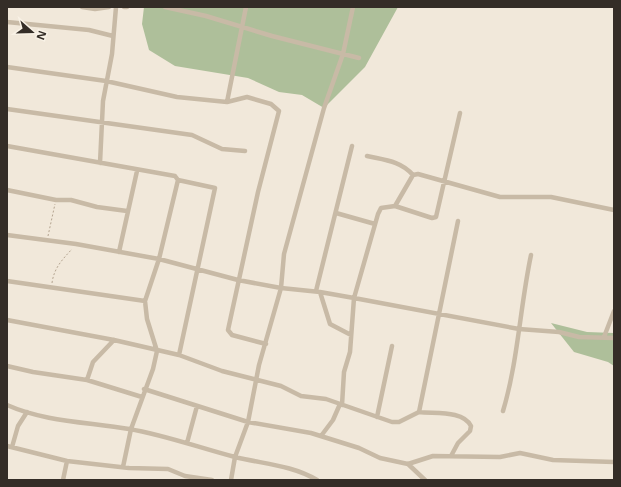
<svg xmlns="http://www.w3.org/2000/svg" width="621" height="487" font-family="'Noto Sans',sans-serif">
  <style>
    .green { fill: #aebf9a }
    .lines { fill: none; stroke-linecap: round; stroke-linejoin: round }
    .path { stroke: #b4a490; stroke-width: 1; stroke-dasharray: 2 2; stroke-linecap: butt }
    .street { stroke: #c8baa6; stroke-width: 4.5 }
  </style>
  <rect width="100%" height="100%" fill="#f1e8da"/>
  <path class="green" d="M144,7H398L365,67L324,108L302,95L279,92L248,78L175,66L149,50L142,24Z
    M551,323L587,332L614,333V366L608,362L574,352Z"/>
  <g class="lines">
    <path class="path" d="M48,236L55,204
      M52,283C54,268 62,260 72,249"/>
    <path class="street" d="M82,7L95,9L109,7
      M124,7H127
      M165,7L206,16L272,36L359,58
      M7,22L89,30L113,36
      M7,67L106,81L177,97L227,102L246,7
      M227,102L247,97L271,104L279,111L258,192L228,330L232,335L266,344
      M7,109L192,135L222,149L245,151
      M7,146L175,176L178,180L215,188L179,355
      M367,156C385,160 401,161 413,175
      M100,163L103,101L112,54L116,7
      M7,190L56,200H71L97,207L127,211
      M395,206L432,218L436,217L460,113
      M614,210L551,197H500L418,174L413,175L395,206L381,208L378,214L354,298L519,329L559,332L579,337L614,338
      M336,213L375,224
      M7,235L76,244L159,259L238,280L281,288L320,292L330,324L351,335
      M119,252L137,171
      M7,281L145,301L159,259L178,180
      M316,291L352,146
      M320,292L354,298L350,352L344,372L342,405
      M7,320L114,340L179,355L222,371L281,386L301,396L326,399L392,422H399L419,412L458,221
      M604,337L614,311
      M7,366L33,372L87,380L142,397
      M87,380L93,362L114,340
      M144,389L248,422L311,433L359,448L380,458L408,464L433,456L500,457L520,453L553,460L614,462
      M7,405C45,422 89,422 129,429C165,435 200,448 235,457C263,464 292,465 317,480
      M503,411C518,361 520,307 531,255
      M419,412C435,414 463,410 471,426L470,431L458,443L451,456
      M377,417L392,346
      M321,436L333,420L340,404
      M187,443L197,406
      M7,446L67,461L129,468L168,469L185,476L212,480
      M12,447L18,426L27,412
      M408,464L425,480
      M123,467L131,429L153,369L157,351L147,319L145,301
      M63,480L67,461
      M231,480L235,457L248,422L259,365L281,288L284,254L324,108L343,54L353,7"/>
  </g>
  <rect width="621" height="487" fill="none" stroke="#342d27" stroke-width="16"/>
  <g transform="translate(32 32) rotate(110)" stroke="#f9f2e6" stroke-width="3" paint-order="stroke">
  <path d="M0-3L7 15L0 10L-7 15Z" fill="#342d27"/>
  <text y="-6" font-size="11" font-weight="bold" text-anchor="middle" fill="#342d27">N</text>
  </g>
</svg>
